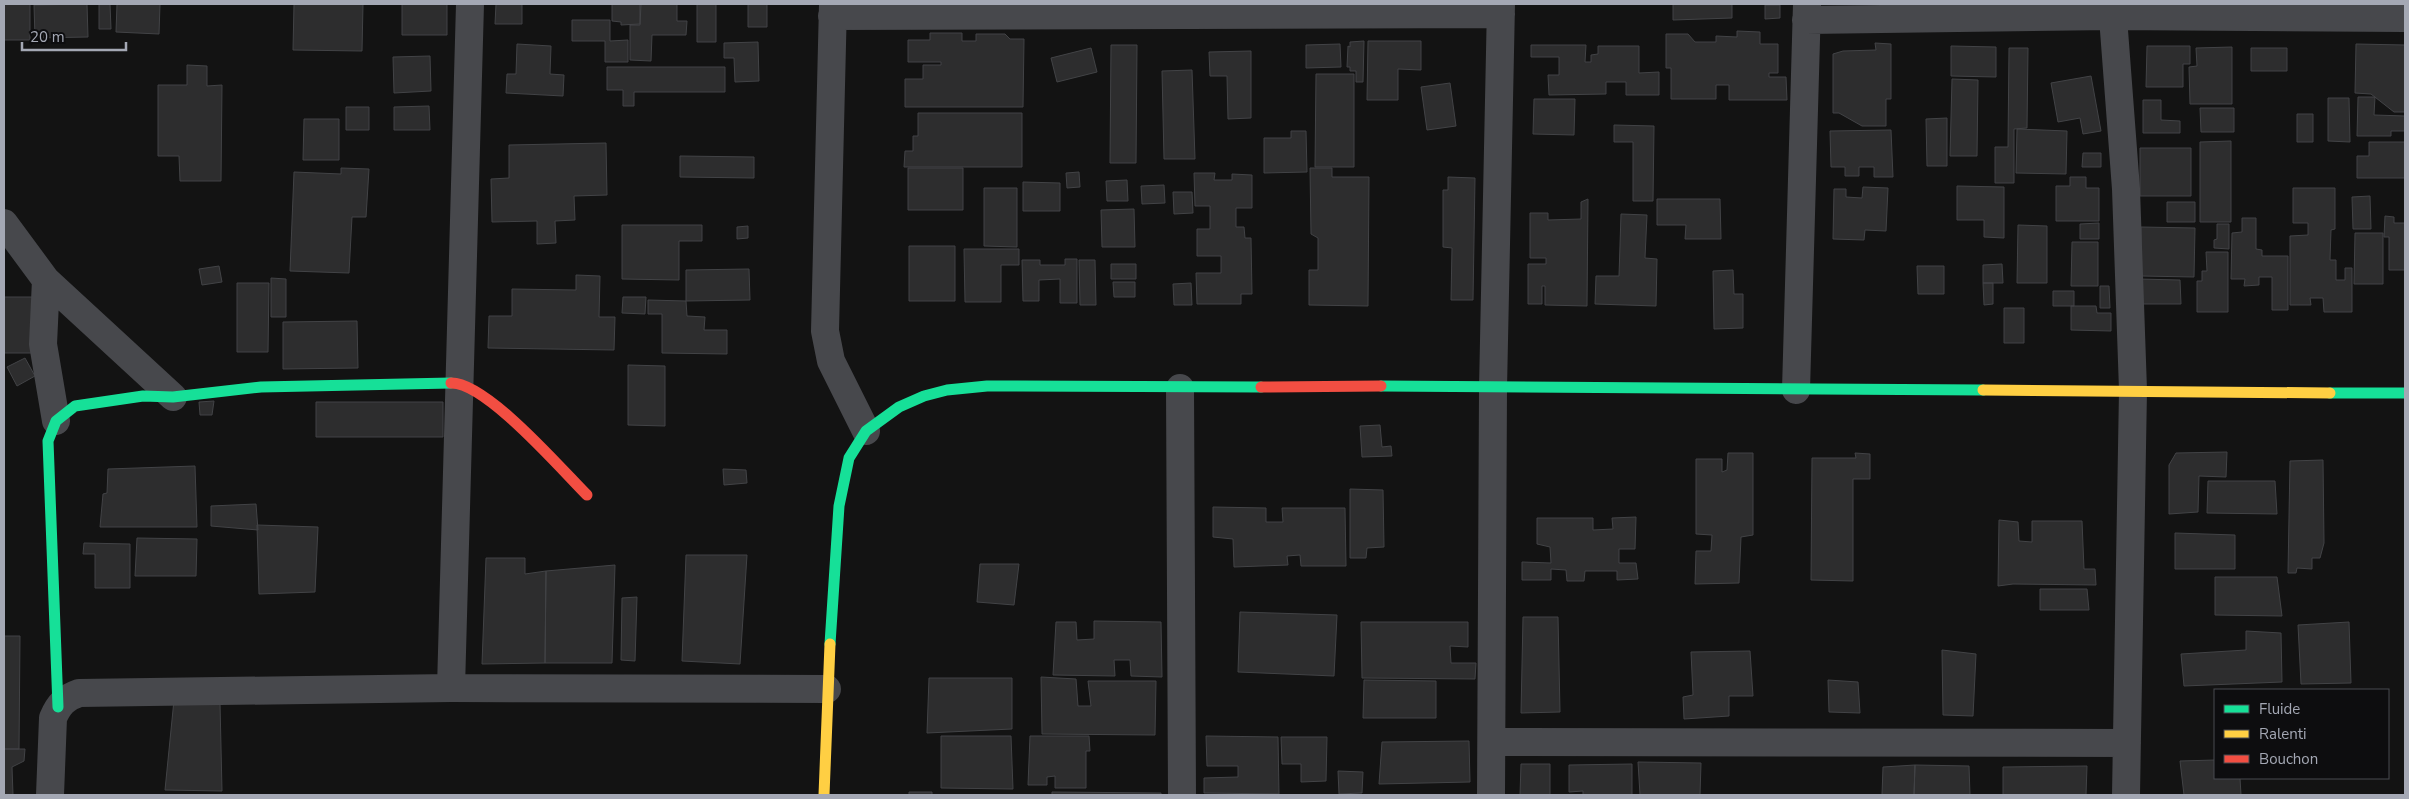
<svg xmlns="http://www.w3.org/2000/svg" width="2409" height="799" font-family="'Nunito Sans',sans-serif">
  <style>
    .building { fill: #2d2d2e; stroke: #424346 }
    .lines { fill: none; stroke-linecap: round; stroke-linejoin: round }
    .street { stroke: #47484c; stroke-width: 28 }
    .fast { stroke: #16e098; stroke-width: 11 }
    .slow { stroke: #ffcf43; stroke-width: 11 }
    .jam { stroke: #f24e42; stroke-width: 11 }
  </style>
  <rect width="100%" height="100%" fill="#131313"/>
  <path class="building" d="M4,4H30V40H4Z
    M87,4L88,37L35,38L34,5Z
    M99,4H110L111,29H99Z
    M117,4H160L159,34L116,32Z
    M294,4H363L362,51L293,50Z
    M402,4H447V35H402Z
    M496,4H522V24H495Z
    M612,4H640V24L621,25V22L612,21Z
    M641,4H677V21H687L686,35H652L651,61L630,60V25H640Z
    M697,4H716V42H697Z
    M748,4H767V27H748Z
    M1673,4H1732V18L1673,20Z
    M1765,5H1780V18L1765,19Z
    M572,20H610V41L628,40V62H605V41H572Z
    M1737,31L1760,32V44H1778V73H1769V77H1786L1787,100H1729V85H1716V99H1671V68H1666V34H1688L1695,42H1716V36L1737,37Z
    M930,33H962V41H976V34H1005L1010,39H1024L1023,107H905V79H923V65H941V62H908V40H930Z
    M1364,41L1363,82H1356V71H1350V67H1347L1348,46L1350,47V42Z
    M1368,41H1421V70L1398,69V100H1367Z
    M758,42L759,81L735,82L734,58H724V43Z
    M1875,43L1891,44V99H1886V126H1862L1839,113H1833V54L1843,51L1876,50Z
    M517,44L551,46L550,74L564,75L563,96L506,93L507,74H516Z
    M1340,44L1341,67L1306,68V45Z
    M2356,44L2405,45V112H2394L2371,94L2355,93Z
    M1111,45H1137L1136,163H1110Z
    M1531,45H1586L1585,62H1591V55L1598,54V46H1639V73L1659,72V95H1626V82H1606V94L1549,95L1548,75H1559V57H1531Z
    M1951,46L1996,47V77L1951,76Z
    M2147,46H2190V64H2183V87H2146Z
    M2232,47V104H2190L2189,67L2197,66L2196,48Z
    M1091,48L1097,72L1057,82L1051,58Z
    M2009,48H2028L2027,128L2014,129V183H1995V147H2008Z
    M2251,48H2287V71H2251Z
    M1251,51V118L1228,119L1227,76H1210L1209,52Z
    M430,56L431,91L394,93L393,57Z
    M187,65L207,66V86L222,85L221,181H180L179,156H158V85H187Z
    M607,67H725V92H634V106H623V90H607Z
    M1192,70L1195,159H1164L1162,71Z
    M1316,74H1354V167H1315Z
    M2091,76L2101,131L2083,134L2080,118L2058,122L2051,83Z
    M1952,79L1978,80L1977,156H1950Z
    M1450,83L1456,126L1427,130L1421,87Z
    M2358,97H2375L2374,115L2405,116V131H2391V136H2357Z
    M2328,98H2349L2350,142L2328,141Z
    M1534,99H1575L1574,135L1533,134Z
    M2143,100H2161V120L2180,121V133H2143Z
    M429,106L430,130H394V107Z
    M346,107H369V130H346Z
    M2200,108H2234V132H2201Z
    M918,113H1022V167H904L905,151H913V136H918Z
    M2297,114H2313V142H2297Z
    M1947,118V166H1927L1926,119Z
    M304,119H339V160H303Z
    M1614,125L1654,126L1653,201H1633V142H1614Z
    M2017,129L2067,131L2066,174L2016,173Z
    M1891,130L1893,177H1874V167H1859V176H1845V167H1831L1830,131Z
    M1291,131H1306L1307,172L1264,173V138H1291Z
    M2231,141V222H2200V142Z
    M2369,142H2405V178H2357V156H2369Z
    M606,143L607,195L574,196L575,220L555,221L556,243L537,244V221L492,222L491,179L509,178V145Z
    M2140,148H2191V196H2140Z
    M2083,153H2101V167H2082Z
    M680,156L754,157V178L680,177Z
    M341,168L369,169L366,217H352L349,273L290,271L294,172L341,174Z
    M908,168H963V210H908Z
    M1310,168H1332V177H1369L1368,306L1309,305V270H1318V238L1311,234Z
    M1079,172L1080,187L1067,188L1066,173Z
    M1194,173H1215L1214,180H1232V174L1252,175V208H1236V227H1244L1245,238H1251L1252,294H1241V304H1197L1196,273H1221V256H1197V229H1210V206H1195Z
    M1448,177L1475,178L1473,300H1451L1452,248L1443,247V190H1448Z
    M2070,177H2086V188H2099V221H2056V186H2070Z
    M1127,180L1128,201H1107L1106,181Z
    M1023,182L1060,183V211H1023Z
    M1164,185L1165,203L1142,204L1141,186Z
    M1957,186L2004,187V238L1984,237V220H1957Z
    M1863,187L1888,188L1886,231L1865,230L1864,240L1833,239L1834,189H1846V197L1862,198Z
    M984,188H1017V247L984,246Z
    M2293,188H2335V229L2331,230L2330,260H2336V280H2345V268H2352V312H2324L2323,298H2310L2311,305H2290V236L2308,235V223H2293Z
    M1173,192H1192L1193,213L1174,214Z
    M2370,196L2371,229H2353L2352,197Z
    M1588,199L1587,306L1545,305V286H1542V304H1528V264H1546V258H1530V213H1548V220L1581,219V202Z
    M1657,199H1720L1721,239H1685L1686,225H1657Z
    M2167,202H2195V222H2167Z
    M1134,209L1135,247H1102L1101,210Z
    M1621,214L1647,215L1645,258L1657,259L1656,306L1595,304L1596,276H1619Z
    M2385,216L2394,217V223H2405V270H2389V237H2384Z
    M2242,218H2256V249L2262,250V256H2288V310H2272V277H2259V285L2244,286L2245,279H2231L2232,233L2242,232Z
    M2099,223V239H2080V224Z
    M2217,224H2229V249L2214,248V240L2217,239Z
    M622,225H702V241H679V280L622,279Z
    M2018,225L2047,226V283H2017Z
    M748,226V238L737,239V227Z
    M2141,227L2195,228L2194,277L2141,276Z
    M2355,233H2383V284H2354Z
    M2072,242H2098V286H2071Z
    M909,246H955V301H909Z
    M964,249H1019V265H1001V302H965Z
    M2206,252H2228V312H2197V281H2202V271H2207Z
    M1065,259H1077V303H1060V279L1039,280V301H1023L1022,260H1040V265H1065Z
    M1079,260H1095L1096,305H1080Z
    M1111,264H1136V279H1111Z
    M2002,264L2003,283H1983V265Z
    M219,266L222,282L202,285L199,269Z
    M1917,266H1944V294H1918Z
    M749,269L750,300L686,301V270Z
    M1733,270L1734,294H1743V328L1714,329L1713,271Z
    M576,275L600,276L599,317H615L614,350L488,348L489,316H512V289L576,290Z
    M271,278L286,279V317H271Z
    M2138,279L2180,280L2181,304H2138Z
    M1113,282H1135V297H1114Z
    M237,283H269L268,352H237Z
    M1191,283L1192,305H1174L1173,284Z
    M1983,283H1993V304L1984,305Z
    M2100,286H2109L2110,308H2100Z
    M2053,291H2074V306H2053Z
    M4,297H33V353H4Z
    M623,297H646L645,314L622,313Z
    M648,300L686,301L687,316L705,317L704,330H727V354L662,353V314H648Z
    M2071,306H2096L2097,313H2111V331L2071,330Z
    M2004,308H2024V343H2004Z
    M357,321L358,368L283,369V322Z
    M25,358L35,376L17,386L7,367Z
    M628,365L665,366V426L628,425Z
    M214,401L212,415H200L199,402Z
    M316,402H443V437H316Z
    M1380,425L1382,447L1391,446L1392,456L1362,457L1360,426Z
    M2227,452L2226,477L2199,476L2198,512L2169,514V465L2176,453Z
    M1728,453H1753V535L1741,537L1739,583L1695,584L1696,551H1711L1712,535L1696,534V459H1722V472L1727,470Z
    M1855,453L1870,454V479H1853V581L1811,580L1812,458H1856Z
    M2323,460L2324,543L2320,558H2312V569L2297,568L2296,573H2288L2290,461Z
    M195,466L197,527H100L103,494L107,493L108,469Z
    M723,469L746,470L747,483L724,485Z
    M2208,481H2275L2277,514L2207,513Z
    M1350,489L1383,490L1384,547L1367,548L1366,558H1350Z
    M256,504L258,530L211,526V506Z
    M1213,507L1266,508V522H1283L1282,508H1345L1346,566H1301L1300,555L1287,556L1288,565L1234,567L1233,539L1213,537Z
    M1636,517L1635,549H1619V563H1636L1638,579L1617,580V571H1585L1584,581H1567L1566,570L1551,569V580H1522V562L1551,563L1550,547L1537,544V518H1593V530L1613,529L1612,518Z
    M1999,520L2018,522L2019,541L2032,542V521H2082L2084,569H2095L2096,585L2013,584L1998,586Z
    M257,525L318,527L315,592L259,594Z
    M2175,533L2235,535V569H2175Z
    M137,538L197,539L196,576H135Z
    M84,543L130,544V588H95V554H83Z
    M686,555H747L740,664L682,661Z
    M486,558H525V574L546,571L545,663L482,664Z
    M980,564H1019L1014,605L977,602Z
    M615,565L612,663H545L546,571Z
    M2215,577H2277L2282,616L2215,615Z
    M2040,589H2087L2089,610H2040Z
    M637,597L635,661L621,660L622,598Z
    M1240,612L1337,615L1334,676L1238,672Z
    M1523,617H1558L1560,712L1521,713Z
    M1094,621L1161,622L1162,677L1131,676L1130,660H1114L1115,676L1053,675L1056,622H1076L1077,640L1094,639Z
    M1361,622H1468V647L1450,646L1451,663H1476L1475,679L1362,678Z
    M2349,622L2351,683L2301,684L2298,625Z
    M2246,631L2281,633L2282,682L2184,686L2181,654L2246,650Z
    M4,636H20L19,749H4Z
    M1942,650L1976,654L1973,716L1943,715Z
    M1750,651L1753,696H1729V716L1684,719L1683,697L1693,695L1691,652Z
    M1041,677L1076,679L1078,706H1091L1088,681H1156L1155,735L1042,734Z
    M929,678H1012V729L927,733Z
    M1364,680L1436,681V718H1363Z
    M1828,680L1858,682L1860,713L1829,712Z
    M174,700L220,703L222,791L165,790Z
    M941,736H1011L1013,789L941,788Z
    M1030,736H1089L1090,751H1086V788H1055V776L1047,777V785H1028Z
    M1206,736L1278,737L1279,794L1204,793V778L1238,777V766H1207Z
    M1281,737H1327L1326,781L1301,782V764H1282Z
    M1469,741L1470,782L1379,784L1382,742Z
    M4,749H25L24,761L12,767L13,795H4Z
    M2215,760V778H2240L2241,795H2184L2180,761Z
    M1638,762L1701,763L1700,795H1640Z
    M1521,764H1550V795H1520Z
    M1632,764V795H1583V791L1569,792V765Z
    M1915,765L1969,766L1970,795H1914Z
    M1915,765L1914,795H1882L1883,767Z
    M2087,766L2086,795H2003V767Z
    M1338,771L1363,772L1362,793L1339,794Z
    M909,792H932V795H909Z
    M1052,792L1161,793V795H1052Z"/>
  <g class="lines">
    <path class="street" d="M833,4L825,331L831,361L866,431
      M2112,4L2126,189L2133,390L2126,795
      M832,16L1501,14
      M1806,20L2112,16L2405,18
      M4,223L46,280L173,397
      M46,280L43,344L56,421
      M1180,388L1182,795
      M1796,390L1807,4
      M451,688L470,4
      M1493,742L2127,743
      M50,795L53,718C59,704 65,698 79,693L451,688L827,689
      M1491,795L1493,389L1501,4"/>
    <path class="fast" d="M1381,386L1983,390
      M2330,393H2405
      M830,644L839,506L849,458L866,431L899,407L924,396L947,390L987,386L1261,387
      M58,707L48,441L56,421L75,406L143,396L173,397L261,387L451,383"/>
    <path class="slow" d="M1983,390L2330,393
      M824,795L830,644"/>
    <path class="jam" d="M451,383C486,382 561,469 587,495
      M1261,387L1381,386"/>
  </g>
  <rect width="2409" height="799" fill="none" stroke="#a4a8b4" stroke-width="10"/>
  <rect x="2214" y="689" width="175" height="90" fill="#0d0d0f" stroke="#494b51"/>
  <rect x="2224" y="705" width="25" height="8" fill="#16e098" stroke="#494b51"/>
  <text x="2259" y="714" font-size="15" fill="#a4a8b4">Fluide</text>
  <rect x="2224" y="730" width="25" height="8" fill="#ffcf43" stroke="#494b51"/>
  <text x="2259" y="739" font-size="15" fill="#a4a8b4">Ralenti</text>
  <rect x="2224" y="755" width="25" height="8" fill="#f24e42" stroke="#494b51"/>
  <text x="2259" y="764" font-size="15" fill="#a4a8b4">Bouchon</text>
  <path d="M22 42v8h104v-8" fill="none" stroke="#a4a8b4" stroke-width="2.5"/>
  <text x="30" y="42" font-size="15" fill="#a4a8b4" stroke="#0d0d0f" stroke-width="4" paint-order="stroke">20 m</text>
</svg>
